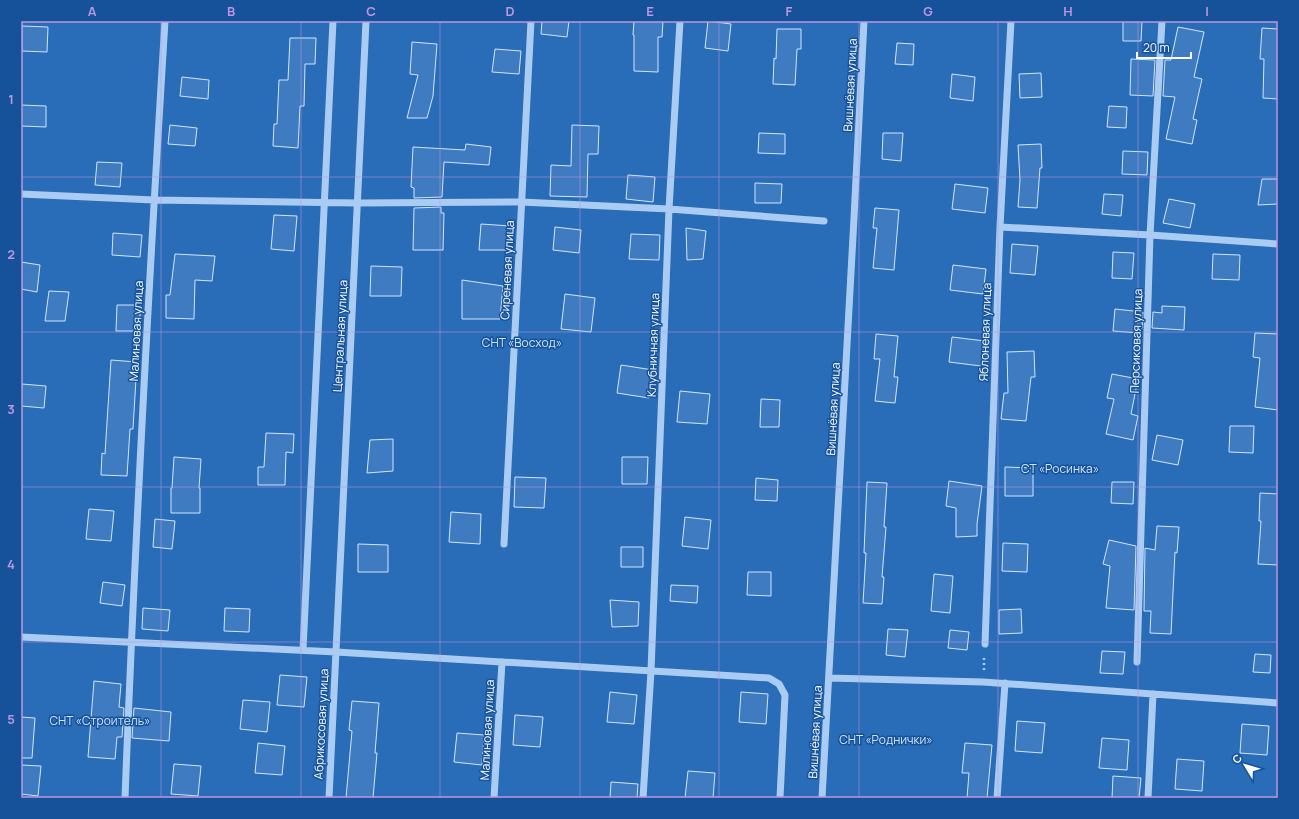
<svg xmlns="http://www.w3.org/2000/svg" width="1299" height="819" font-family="Manrope,sans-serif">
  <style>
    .green { fill: #296cb8 }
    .building { fill: #3e7bc1; stroke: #d2e6fd }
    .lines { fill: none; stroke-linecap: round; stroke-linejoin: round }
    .path { stroke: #aaccf2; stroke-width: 2.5; stroke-dasharray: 2 3; stroke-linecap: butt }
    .minor { stroke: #aaccf2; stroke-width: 7 }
    .grid { fill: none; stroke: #bd96df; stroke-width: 1; stroke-opacity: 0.55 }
    .labels { text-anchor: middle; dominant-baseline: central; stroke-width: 3; stroke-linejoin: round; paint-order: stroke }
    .street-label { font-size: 12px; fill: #fff; stroke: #15529a }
    .park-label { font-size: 12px; fill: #d2e6fd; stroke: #15529a }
    .neatline { fill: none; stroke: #bd96df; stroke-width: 1.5 }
    .grid-label { font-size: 13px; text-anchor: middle; font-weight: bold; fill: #bd96df }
  </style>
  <rect width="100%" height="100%" fill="#15529a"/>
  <path class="green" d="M21,21H1278V798H21Z"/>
  <path class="building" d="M542,21H569L567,37L541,34Z
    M634,21H663L662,37H658V72L634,71V35H633Z
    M708,21L731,24L728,51L705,48Z
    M1123,21H1142L1141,41H1123Z
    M22,26L48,27L47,52L22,51Z
    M1178,27L1204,32L1194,77L1202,79L1193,119L1197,120L1192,144L1166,139L1175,97L1163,96L1165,60H1171Z
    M1262,28L1278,29V99L1263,98L1264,59H1260Z
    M777,29H801V49H797L795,85L773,84L774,58L776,59Z
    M290,38H316L315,64H305L304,106H300L298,148L273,146L274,124H277L279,80H288Z
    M412,42L437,44L433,96L427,118H407L418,75L410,74Z
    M897,43L914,44L913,65L895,64Z
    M495,49L521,51L519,74L492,72Z
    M1131,59L1155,60L1153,96L1130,95Z
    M1041,73L1042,97L1020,98L1019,74Z
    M952,74L975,77L973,101L950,98Z
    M182,77L209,80L208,99L180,96Z
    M21,105L46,106V127L21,126Z
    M1109,106L1127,107L1126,128L1107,127Z
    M170,125L197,128L195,146L168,144Z
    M572,125L599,126L598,154H588L587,197L550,196L551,165L571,166Z
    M759,133L785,134V154L758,153Z
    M883,133H903L901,161L882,159Z
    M466,144L491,147L489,165L444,162L442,197L414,198V188L411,187L413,147L465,150Z
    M1041,144L1042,168H1040L1037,208L1018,207L1020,180L1018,145Z
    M1123,151L1148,152L1147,175L1122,174Z
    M97,162L122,163L120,187L95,185Z
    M628,175L655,177L653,202L626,199Z
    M1262,179H1278V204L1258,205Z
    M755,183L782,184L781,203H755Z
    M955,184L988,188L985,213L952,209Z
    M1104,194L1123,195L1121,216L1102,214Z
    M1169,199L1195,204L1190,228L1163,223Z
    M441,207V213H444L443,250H413L414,208Z
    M875,208L899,210L894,270L873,268L877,228H873Z
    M274,215L297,216L294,251L271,249Z
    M481,224L511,226L509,250H479Z
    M555,227L581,230L579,253L553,250Z
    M686,228L706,231L703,259L687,260Z
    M113,233L142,235L140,257L112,255Z
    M631,234L660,235L659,260L629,259Z
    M1012,244L1038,246L1035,275L1010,273Z
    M1113,252L1134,253L1132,279L1112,278Z
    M175,254L215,256L212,281L195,280L194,319L166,318V295H170Z
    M1213,254L1240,255L1239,280L1212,279Z
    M21,262L40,265L37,292L21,289Z
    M953,265L986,269L983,294L950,290Z
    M371,266L402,267L401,296H370Z
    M462,280L503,286L500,319H462Z
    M49,291L69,292L65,321H45Z
    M565,294L595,298L591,332L561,329Z
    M117,305H140V331H116Z
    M1162,306L1185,307L1184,330L1152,328L1153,312L1162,313Z
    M1115,309L1143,312L1142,328H1138V333L1113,331Z
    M1255,333L1278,334V410L1255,407L1260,358L1253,357Z
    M876,334L898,336L894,377H898L895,403L875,401L880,359H874Z
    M952,337L985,341L981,366L949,362Z
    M1034,351L1035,377H1031L1026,421L1001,419L1004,393H1008L1007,352Z
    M111,360L137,362L133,429H130L127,476L101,475L102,453L105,454Z
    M621,365L653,370L649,398L617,393Z
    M1112,374L1138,379L1131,414L1138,416L1133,440L1106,434L1114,399L1107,398Z
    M22,384L46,386L44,408L21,406Z
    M680,391L710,394L707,424L677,422Z
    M761,399L780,400L779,427H760Z
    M1230,426H1254L1253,453L1229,452Z
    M266,433L294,434L293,453L286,452L285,485H258V467H264Z
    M1157,435L1183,440L1178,465L1152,460Z
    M393,439V471L367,473L370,440Z
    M174,457L201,459L199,488H200V513H171V488H172Z
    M622,457H648L647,484H622Z
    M1005,467L1033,468V496H1005Z
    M515,477L546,478L544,508L514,507Z
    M756,478L778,480L777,501L755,500Z
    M949,481L982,486L977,524V536L956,537V508L946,506Z
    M867,482L887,483L884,527H886L882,577H884L882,604L863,603L866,553H864Z
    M1112,482H1134L1133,504L1111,503Z
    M1260,493L1278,494V565L1258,564L1261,521H1259Z
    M89,509L114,511L111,541L86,539Z
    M451,512L481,514L480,544L449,542Z
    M685,517L711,520L708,549L682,546Z
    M155,519L175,521L172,549L153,547Z
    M1157,526L1179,527L1177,553L1175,552L1171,634L1150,633L1151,611H1144L1145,548L1155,550Z
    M1109,540L1136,546L1134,610L1106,608L1110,566L1103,564Z
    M1003,543L1028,544L1027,572L1002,571Z
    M358,544L388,545V572H358Z
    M621,547H643V567H621Z
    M748,572H771V596L747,595Z
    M934,574L953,576L950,613L931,611Z
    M103,582L125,585L122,606L100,603Z
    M671,585L698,586L697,603L670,601Z
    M610,600L639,602L638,626L612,627Z
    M143,608L170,610L168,631L142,629Z
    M225,608L250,609L249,632L224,631Z
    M1021,609L1022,633L999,634V610Z
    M888,629L908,630L905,657L886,655Z
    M950,630L969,632L967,650L948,648Z
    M1102,651L1125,652L1123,674L1100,673Z
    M1255,654L1271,655L1270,673L1253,672Z
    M280,675L307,677L304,707L277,705Z
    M94,681L121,684L119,707L124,708L122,737H117L115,759L88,757Z
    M610,692L637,695L634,724L607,722Z
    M741,692L768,694L766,724L739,722Z
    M243,700L270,702L267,732L240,729Z
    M352,701L379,703L375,753H377L373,798H346L352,731L349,730Z
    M134,708L171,712L169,741L132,738Z
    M515,715L543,717L540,747L513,745Z
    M21,717L35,718L32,758H21Z
    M1017,721L1045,723L1042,753L1015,751Z
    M1242,724L1269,726L1267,755L1240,753Z
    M457,733L484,735L482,765L454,762Z
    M1102,738L1129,740L1127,770L1099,768Z
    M258,743L285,746L282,775L255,773Z
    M965,743L992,745L987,798H967L969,773H962Z
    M1177,759L1204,761L1202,791L1175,789Z
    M174,764L201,766L198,796L171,794Z
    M21,765L41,766L38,796L21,794Z
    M688,771L715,773L713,798H685Z
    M1113,776L1141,778L1139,798H1112Z
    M611,782L638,784L637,798H610Z"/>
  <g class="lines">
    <path class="path" d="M984,670V655"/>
    <path class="minor" d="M21,194L154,200L358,203L521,202L669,209L824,221
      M1000,227L1150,235L1278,244
      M504,544L531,21
      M21,637L336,652L769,678L779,684L785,695L780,798
      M985,644L1000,227L1011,21
      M303,650L333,21
      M1137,662L1150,235L1162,21
      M829,678L983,682L1278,703
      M125,798C135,539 149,280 165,21
      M329,798L366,21
      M494,798L502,662
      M643,798L651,671L669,209L680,21
      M822,798L854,218L864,21
      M997,798L1005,683
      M1148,798L1153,694"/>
  </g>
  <path class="grid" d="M161,21V798M301,21V798M440,21V798M580,21V798M719,21V798M859,21V798M998,21V798M1138,21V798M21,177H1278M21,332H1278M21,487H1278M21,642H1278"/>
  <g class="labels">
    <g class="street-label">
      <text transform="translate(850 85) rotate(-87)">Вишнёвая улица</text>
      <text transform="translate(507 270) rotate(-87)">Сиреневая улица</text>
      <text transform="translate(136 331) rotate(-87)">Малиновая улица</text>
      <text transform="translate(985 332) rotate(-88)">Яблоневая улица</text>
      <text transform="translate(340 336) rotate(-87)">Центральная улица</text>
      <text transform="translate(1136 341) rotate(-88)">Персиковая улица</text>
      <text transform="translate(653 345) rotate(-88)">Клубничная улица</text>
      <text transform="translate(833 409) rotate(-87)">Вишнёвая улица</text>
      <text transform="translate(321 724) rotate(-87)">Абрикосовая улица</text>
      <text transform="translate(487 730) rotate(-87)">Малиновая улица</text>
      <text transform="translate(815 732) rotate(-87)">Вишнёвая улица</text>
    </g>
    <g class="park-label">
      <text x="522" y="342">СНТ «Восход»</text>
      <text x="1060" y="468">СТ «Росинка»</text>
      <text x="100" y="720">СНТ «Строитель»</text>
      <text x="886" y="739">СНТ «Роднички»</text>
    </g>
  </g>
  <rect width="1299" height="819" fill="none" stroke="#15529a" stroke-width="44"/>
  <g transform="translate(1245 765) rotate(308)" stroke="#15529a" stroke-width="3" paint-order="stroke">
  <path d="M0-3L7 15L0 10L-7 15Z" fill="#ffffff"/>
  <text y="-6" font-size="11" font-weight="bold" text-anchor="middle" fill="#ffffff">С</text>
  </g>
  <path d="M1137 52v6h54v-6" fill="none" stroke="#ffffff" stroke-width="2"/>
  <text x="1143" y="52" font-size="12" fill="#ffffff" stroke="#15529a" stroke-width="3" paint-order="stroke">20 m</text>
  <rect x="22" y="22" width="1255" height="775" class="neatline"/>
  <g class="grid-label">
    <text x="92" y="16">A</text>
    <text x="231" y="16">B</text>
    <text x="371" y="16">C</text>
    <text x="510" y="16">D</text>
    <text x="650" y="16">E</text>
    <text x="789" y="16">F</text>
    <text x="928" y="16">G</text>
    <text x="1068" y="16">H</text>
    <text x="1207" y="16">I</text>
    <text x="11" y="104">1</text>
    <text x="11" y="259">2</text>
    <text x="11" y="414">3</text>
    <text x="11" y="569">4</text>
    <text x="11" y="724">5</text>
  </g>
</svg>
